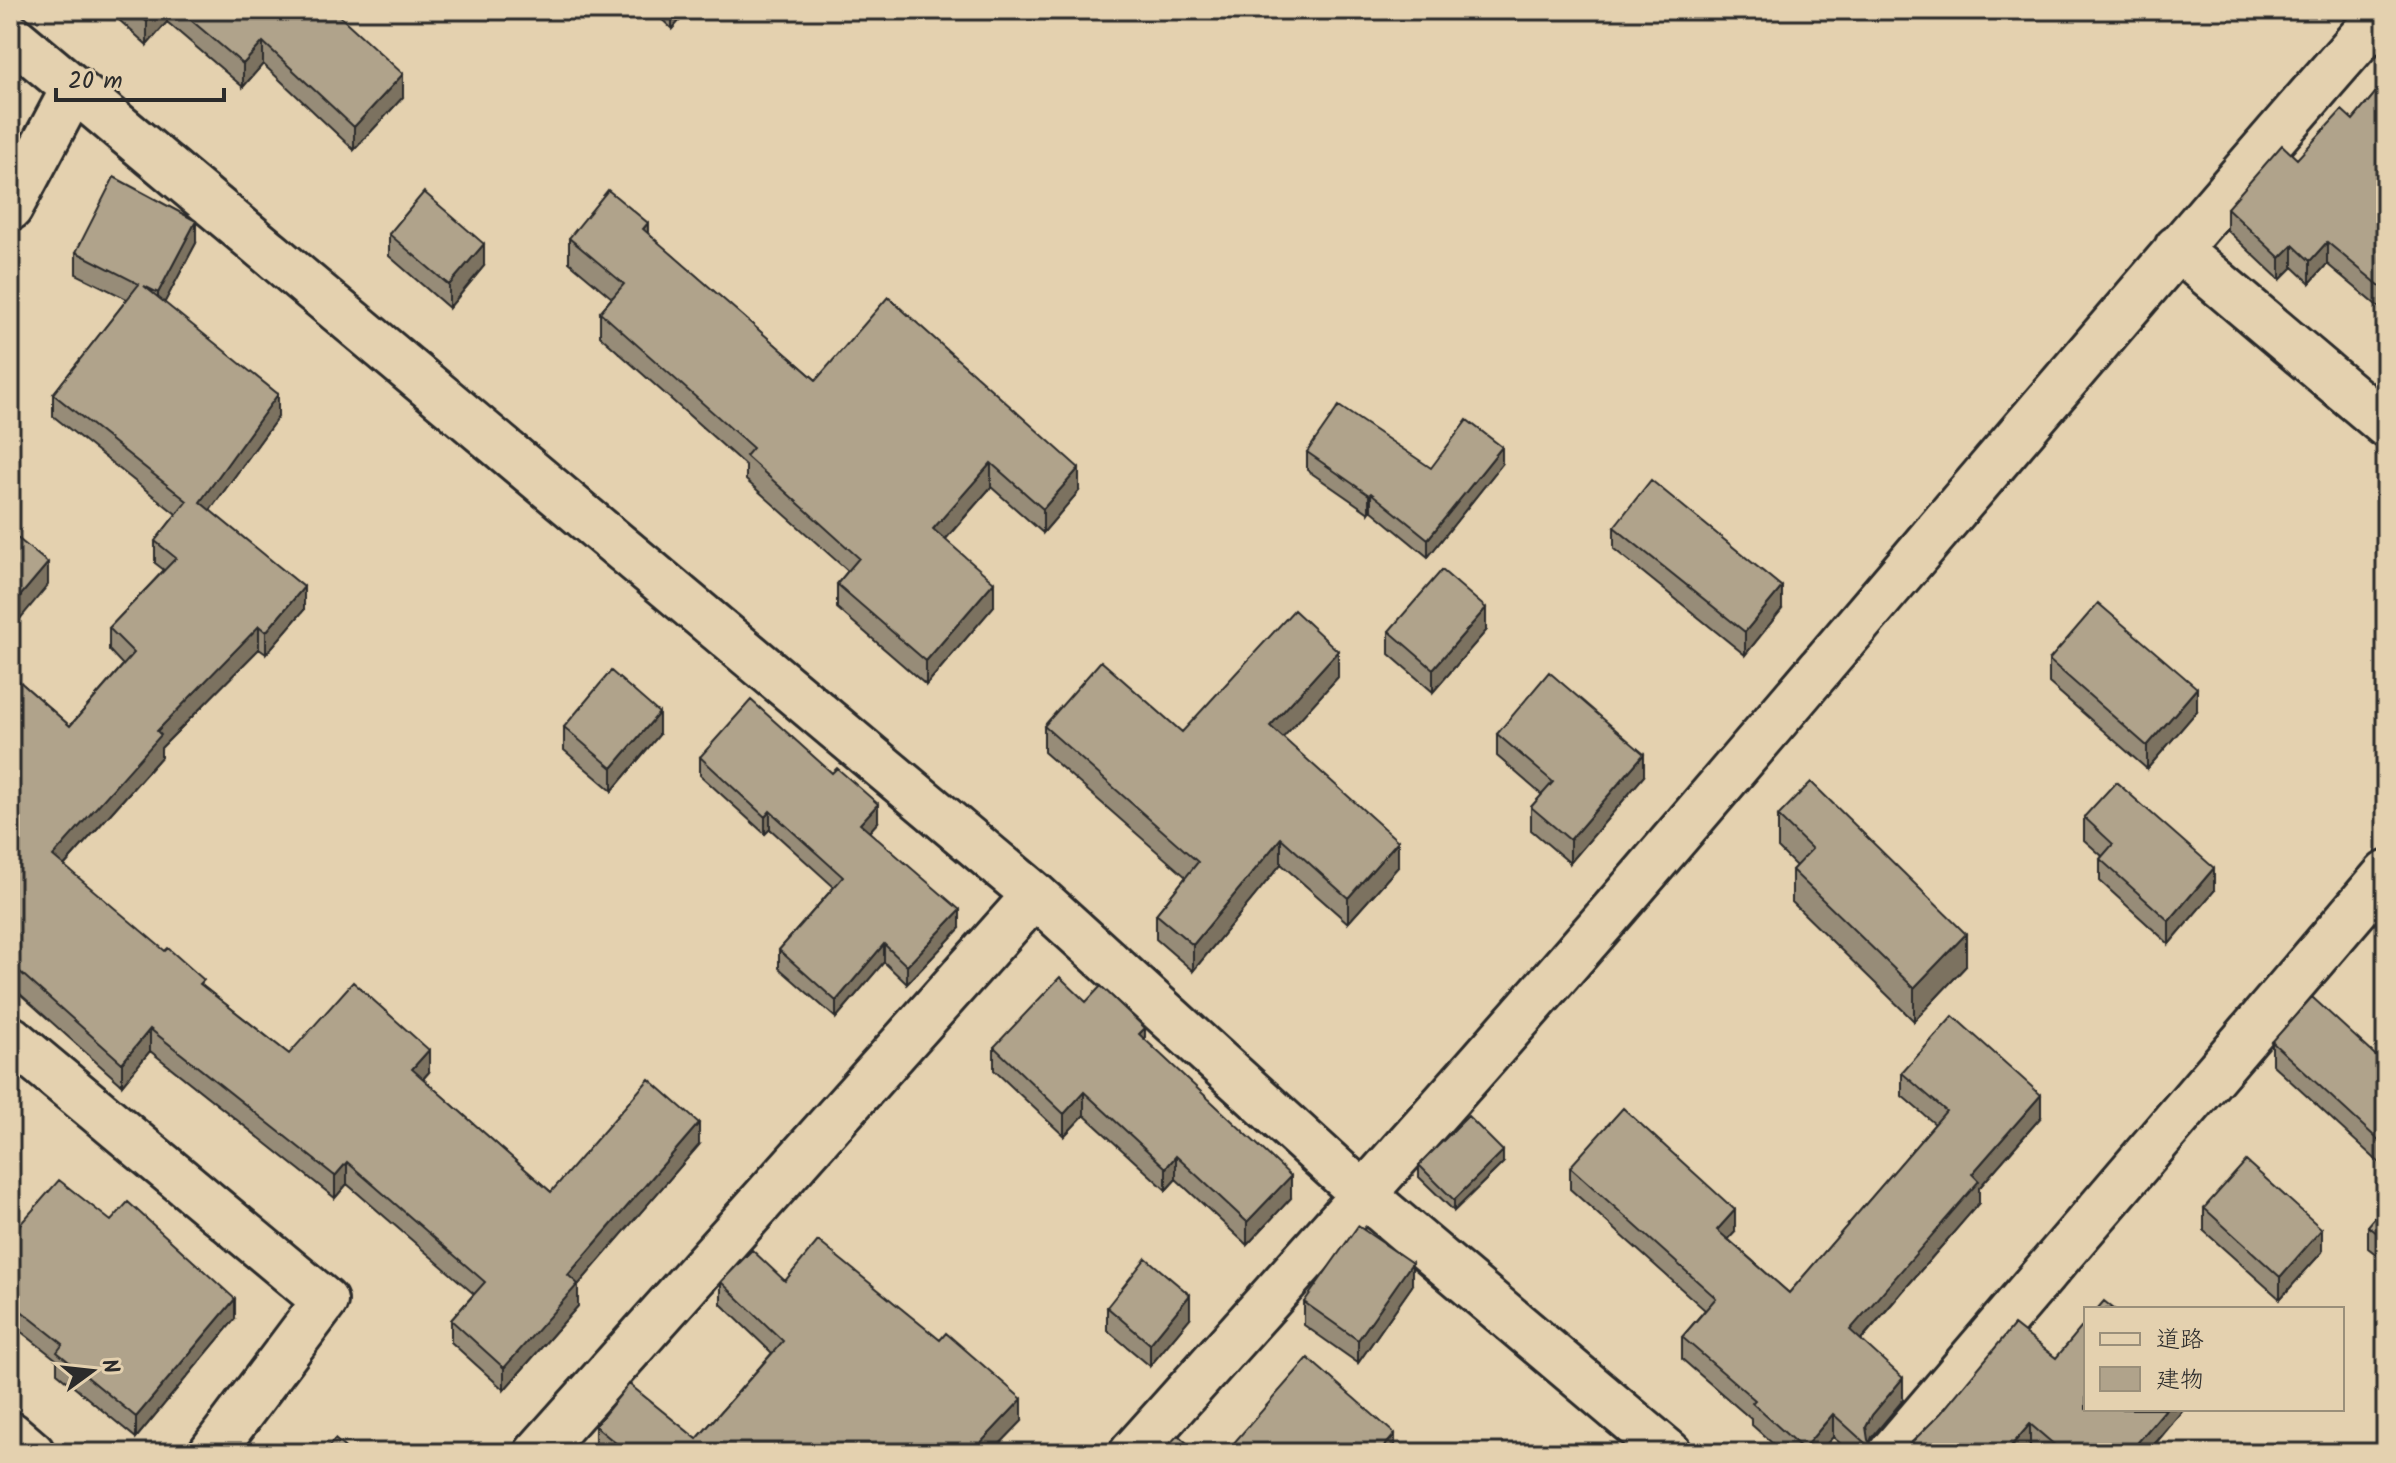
<svg xmlns="http://www.w3.org/2000/svg" width="2396" height="1463" font-family="Kalam,'Klee One',sans-serif">
  <style>
    .lines { fill: none; stroke-linecap: round; stroke-linejoin: round }
    .minor-casing { stroke: #2b2b2b; stroke-width: 50 }
    .minor { stroke: #e4d1af; stroke-width: 44 }
    .wall { fill: #978c78; stroke: #2b2b2b; stroke-width: 2 }
    .shaded-wall { fill: #7b7261; stroke: #2b2b2b; stroke-width: 2 }
    .building { fill: #b0a38b; stroke: #2b2b2b; stroke-width: 2 }
  </style>
  <rect width="100%" height="100%" fill="#e4d1af"/>
  <filter id="ink" filterUnits="userSpaceOnUse"><feTurbulence type="fractalNoise" baseFrequency=".0125" numOctaves="2"/><feDisplacementMap in="SourceGraphic" scale="16" xChannelSelector="R" yChannelSelector="G"/><feConvolveMatrix kernelMatrix="1 2 1 2 8 2 1 2 1" color-interpolation-filters="sRGB"/></filter>
  <g filter="url(#ink)">
    <g class="lines">
      <g class="minor-casing">
        <path id="minor" d="M10,35L1035,895L1364,1195L1669,1453
          M10,208L74,88
          M2177,248L2386,425
          M10,1038L325,1301L211,1453
          M10,1434L32,1453
          M537,1453L1035,895
          M1132,1453C1309,1255 1487,1058 1660,856C1902,574 2140,289 2385,10
          M1891,1453L2386,874"/>
      </g>
      <use href="#minor" class="minor"/>
    </g>
    <path class="wall" d="M108,10H333L403,97L354,150L263,64L243,87L167,22L147,45Z
      M652,10H689L672,29Z
      M2386,80V313L2327,264L2310,283L2293,267L2280,280L2227,230V208L2353,120Z
      M389,234L484,266L449,308L389,256Z
      M648,234L816,380L1079,491L1043,533L991,487L945,540L994,606L926,685L837,608V584L848,571L746,480V466L600,336V312L612,298L569,262V238Z
      M196,243L164,303L278,417L210,510L304,610L266,654L259,649L161,748V757L64,866L204,987L289,1054L429,1072L423,1079L551,1192L699,1145L578,1285V1306L504,1390L451,1342V1320L474,1294L347,1184L335,1198L150,1051L122,1085L10,985V673L70,726L123,665L109,650V628L164,570L155,563V541L176,514L53,416V394L127,299L76,274V252Z
      M1307,452L1431,468L1502,464L1428,557L1371,510L1369,513L1307,470Z
      M1614,527L1782,609L1745,655L1614,549Z
      M1389,631H1486L1433,692L1389,654Z
      M2049,660L2197,711L2147,769L2049,683Z
      M1338,677L1282,738L1398,867L1348,923L1281,864L1193,971L1156,939V914L1186,877L1044,752V726L1182,732Z
      M564,727L659,735L612,791L564,750Z
      M1497,734L1644,776L1570,863L1531,830V807L1542,795L1497,756Z
      M700,757L878,822L869,832L960,928L907,984L884,962L836,1018L779,968V950L834,887L770,829L765,834L700,775Z
      M1778,816L1966,966L1914,1021L1792,902V870L1796,866L1778,848Z
      M2084,817L2214,891L2169,944L2100,881V859L2102,856L2084,840Z
      M1086,1002L1145,1040L1291,1198L1247,1245L1176,1179L1166,1190L1084,1115L1064,1136L994,1070V1047Z
      M2272,1042L2386,1065V1169L2272,1064Z
      M1902,1073L2041,1117L1979,1188V1203L1861,1340L1903,1400L1872,1437L1869,1442L1874,1449L1882,1453H1851L1833,1437L1818,1453H1783L1752,1425V1420L1682,1359V1337L1705,1310L1570,1189V1167L1735,1232L1728,1239L1789,1293L1935,1124L1902,1096Z
      M1503,1163L1454,1211L1419,1177V1165Z
      M2386,1205V1262L2368,1248V1226Z
      M2204,1208L2322,1252L2280,1299L2204,1231Z
      M10,1236L235,1319L136,1438L57,1373V1360L10,1323Z
      M785,1281L1022,1421L991,1453H602L595,1447V1426L697,1439L772,1353L721,1304V1282Z
      M1412,1286L1358,1363L1304,1325V1302Z
      M1107,1307L1190,1318L1150,1366L1107,1330Z
      M2086,1409H2184L2148,1453H2038L2030,1446L2024,1453H1901Z"/>
    <path class="shaded-wall" d="M158,10H167V22L147,45V22Z
      M672,10H689L672,29Z
      M263,42V64L243,87V64Z
      M403,74V97L354,150V127Z
      M196,221V243L158,315V293Z
      M648,223V247L643,229Z
      M2327,242V264L2310,283V261Z
      M484,244V266L449,308V285Z
      M2293,245V267L2280,280V258Z
      M278,394V417L200,524V502Z
      M1502,447V464L1428,557V539Z
      M991,463V487L933,553V529Z
      M1079,468V491L1043,533V509Z
      M1371,493V510L1369,513V495Z
      M48,563V585L10,631V608Z
      M994,582V606L926,685V661Z
      M304,587V610L266,654V632Z
      M1782,587V609L1745,655V632Z
      M1486,608V631L1433,692V669Z
      M259,626V649L161,748V757L53,878V856L157,731Z
      M1338,651V677L1270,752V726Z
      M2197,688V711L2147,769V746Z
      M659,713V735L612,791V768Z
      M1644,754V776L1570,863V840Z
      M878,804V822L860,842V824Z
      M770,811V829L765,834V817Z
      M1281,838V864L1193,971V945Z
      M1398,841V867L1348,923V898Z
      M2214,868V891L2169,944V921Z
      M960,910V928L907,984V966Z
      M1966,934V966L1914,1021V988Z
      M884,944V962L836,1018V1001Z
      M1145,1028V1051L1139,1034Z
      M150,1029V1051L122,1085V1063Z
      M429,1050V1072L412,1091V1069Z
      M1084,1092V1115L1064,1136V1114Z
      M2041,1095V1117L1979,1188V1203L1850,1352V1330L1972,1174Z
      M699,1123V1145L578,1285V1306L504,1390V1368L568,1275Z
      M1503,1151V1163L1454,1211V1200Z
      M1176,1156V1179L1166,1190V1168Z
      M347,1162V1184L335,1198V1176Z
      M1291,1176V1198L1247,1245V1222Z
      M1735,1210V1232L1717,1252V1230Z
      M2322,1229V1252L2280,1299V1277Z
      M1412,1263V1286L1358,1363V1340Z
      M1190,1295V1318L1150,1366V1344Z
      M235,1299V1319L136,1438V1417Z
      M1903,1378V1400L1872,1437L1868,1446L1866,1427L1872,1415Z
      M1022,1399V1421L991,1453H971Z
      M2166,1409H2184L2147,1453L2138,1442Z
      M1833,1414V1437L1818,1453H1803V1449Z
      M2030,1424V1446L2024,1453H2005Z
      M1395,1434V1453H1379Z"/>
    <path class="building" d="M134,10H158L147,22Z
      M179,10H333L403,74L354,127L263,42L243,64Z
      M2386,80V291L2327,242L2310,261L2293,245L2280,258L2227,208L2282,145L2297,159L2342,110L2353,120Z
      M114,177L196,221L158,293L144,286L278,394L200,502L304,587L266,632L259,626L157,731L161,735L53,856L165,951L168,948L204,980L200,984L289,1054L353,982L429,1050L412,1069L551,1192L649,1079L699,1123L568,1275L578,1284L504,1368L451,1320L485,1282L347,1162L335,1176L150,1029L122,1063L10,963V673L70,726L134,653L109,628L176,558L155,541L187,501L53,394L139,284L76,252Z
      M608,190L648,223L643,229L816,380L888,297L1079,468L1043,509L991,463L933,529L994,582L926,661L837,584L859,558L746,456L753,448L600,312L624,284L569,238Z
      M424,192L484,244L449,285L389,234Z
      M1339,406L1431,468L1467,420L1502,447L1428,539L1371,493L1369,495L1307,452Z
      M1651,480L1782,587L1745,632L1614,527Z
      M10,532L48,563L10,608Z
      M1442,570L1486,608L1433,669L1389,631Z
      M2098,603L2197,688L2147,746L2049,660Z
      M1294,610L1338,651L1270,726L1398,841L1348,898L1281,838L1193,945L1156,914L1198,862L1044,726L1101,661L1182,732Z
      M611,671L659,713L612,768L564,727Z
      M1549,672L1644,754L1570,840L1531,807L1553,782L1497,734Z
      M751,700L832,773L837,768L878,804L860,824L960,910L907,966L884,944L836,1001L779,950L843,877L770,811L765,817L700,757Z
      M1811,782L1966,934L1914,988L1792,870L1812,849L1778,816Z
      M2116,782L2214,868L2169,921L2100,859L2113,844L2084,817Z
      M1060,977L1086,1002L1101,986L1145,1028L1139,1034L1291,1176L1247,1222L1176,1156L1166,1168L1084,1092L1064,1114L994,1047Z
      M2312,997L2386,1065V1147L2272,1042Z
      M1953,1016L2041,1095L1972,1174L1979,1181L1850,1330L1903,1378L1872,1415L1866,1427L1868,1440L1874,1449L1882,1453H1876L1833,1414L1803,1449L1752,1403L1755,1400L1682,1337L1716,1298L1570,1167L1623,1108L1735,1210L1717,1230L1789,1293L1946,1111L1902,1073Z
      M1468,1116L1503,1151L1454,1200L1419,1165Z
      M2246,1161L2322,1229L2280,1277L2204,1208Z
      M59,1180L111,1221L128,1202L235,1299L136,1417L57,1352L63,1344L10,1302V1236Z
      M2386,1205V1240L2368,1226Z
      M1358,1226L1412,1263L1358,1340L1304,1302Z
      M818,1241L940,1340L946,1333L1022,1399L971,1453H628L595,1426L629,1384L697,1439L783,1341L721,1282L752,1250L785,1281Z
      M1146,1258L1190,1295L1150,1344L1107,1307Z
      M2104,1301L2114,1309H2097Z
      M2086,1322V1409H2166L2138,1442L2148,1453H2064L2030,1424L2005,1453H1901L1941,1413L2014,1325L2056,1358Z
      M1308,1358L1395,1434L1379,1453H1225Z
      M1178,1435L1198,1453H1161Z
      M335,1439L351,1453H323Z"/>
  </g>
  <rect width="2396" height="1463" fill="none" stroke="#e4d1af" stroke-width="40"/>
  <rect x="20" y="20" width="2356" height="1423" fill="none" stroke="#2b2b2b" stroke-width="3" filter="url(#ink)"/>
  <rect x="2084" y="1307" width="260" height="104" fill="#e4d1af" stroke="#9a8f7a" stroke-width="2"/>
  <rect x="2100" y="1333" width="40" height="12" fill="#e4d1af" stroke="#9a8f7a" stroke-width="2"/>
  <text x="2156" y="1347" font-size="24" fill="#2b2b2b">道路</text>
  <rect x="2100" y="1367" width="40" height="24" fill="#b0a38b" stroke="#9a8f7a" stroke-width="2"/>
  <text x="2156" y="1387" font-size="24" fill="#2b2b2b">建物</text>
  <g transform="translate(92 1371) rotate(75)" stroke="#e4d1af" stroke-width="6" paint-order="stroke">
  <path d="M0-6L14 30L0 20L-14 30Z" fill="#2b2b2b"/>
  <text y="-12" font-size="22" font-weight="bold" text-anchor="middle" fill="#2b2b2b">N</text>
  </g>
  <path d="M56 88v12h168v-12" fill="none" stroke="#2b2b2b" stroke-width="4"/>
  <text x="68" y="88" font-size="24" fill="#2b2b2b" stroke="#e4d1af" stroke-width="6" paint-order="stroke">20 m</text>
</svg>
